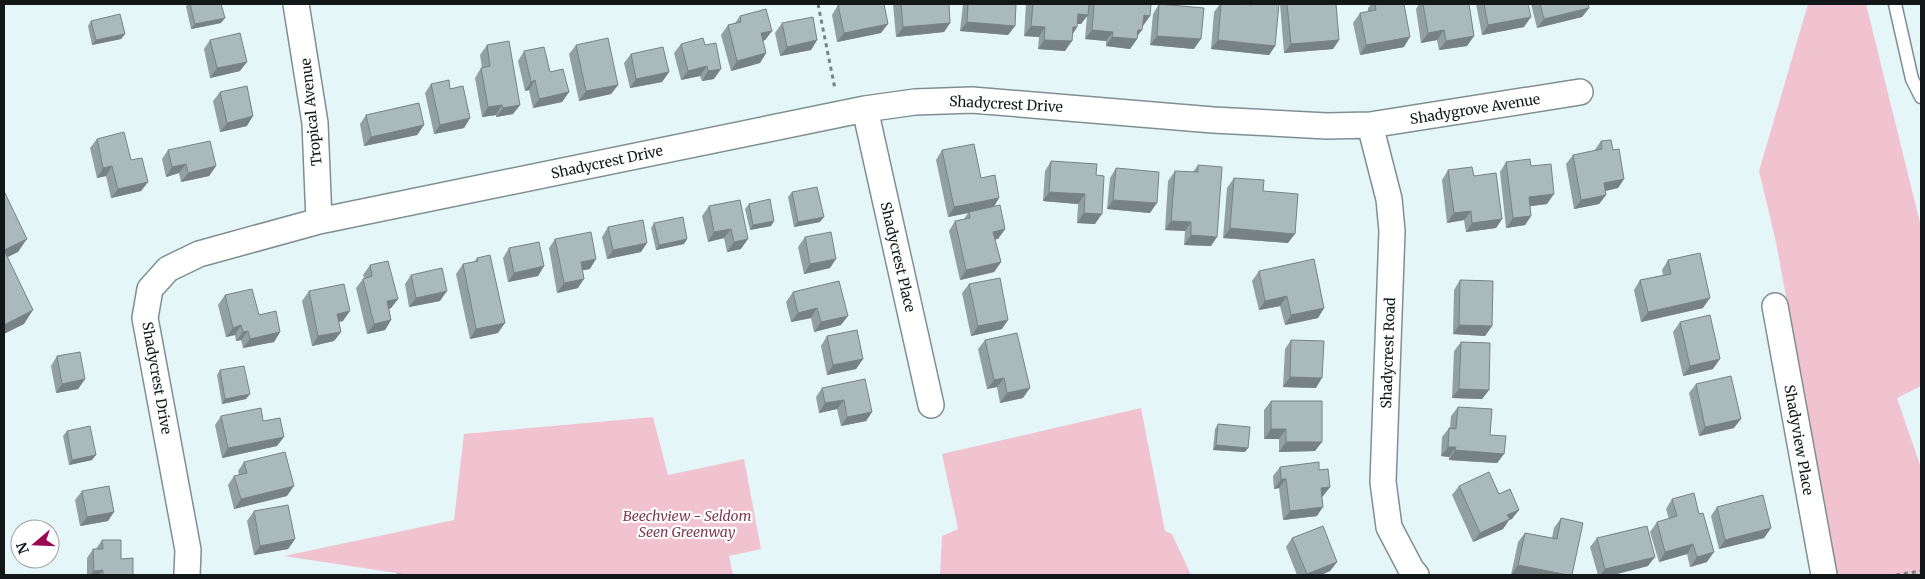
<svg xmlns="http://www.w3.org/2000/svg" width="1925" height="579" font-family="Merriweather,serif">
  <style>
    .green { fill: #f1c3d0 }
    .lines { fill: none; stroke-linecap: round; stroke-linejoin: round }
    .lane-casing { stroke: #7f8f91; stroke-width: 15 }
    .street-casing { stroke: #7f8f91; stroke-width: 28 }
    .path { stroke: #768182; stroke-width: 3; stroke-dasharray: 4 4; stroke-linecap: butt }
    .lane { stroke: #fff; stroke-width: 12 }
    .street { stroke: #fff; stroke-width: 25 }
    .wall { fill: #92a0a2 }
    .shaded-wall { fill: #778284 }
    .building { fill: #aababc; stroke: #778284 }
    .labels { text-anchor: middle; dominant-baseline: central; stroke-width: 4.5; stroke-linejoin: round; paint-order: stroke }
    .street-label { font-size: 14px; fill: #121819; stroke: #fff }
    .park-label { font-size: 14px; font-style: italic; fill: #813852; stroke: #fff }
  </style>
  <rect width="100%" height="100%" fill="#e5f6f8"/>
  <path class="green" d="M1808,4H1866L1921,227V386L1897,398L1921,468V575H1837L1776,242L1759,171Z
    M1141,408L1165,531L1172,534L1191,575H940L942,536L958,529L942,454Z
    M653,417L668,475L744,459L761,549L729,556L733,575H409L284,556L454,520L464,434Z"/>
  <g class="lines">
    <g class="lane-casing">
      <path id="lane" d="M1895,4L1912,79L1921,97"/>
    </g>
    <g class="street-casing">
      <path id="street" d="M296,4L315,123L319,221
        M865,109L931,405
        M1370,125L1389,199L1392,231L1383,482L1389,527L1411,569L1416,575
        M1775,306L1824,575
        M187,575L188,550L145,318L150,289L168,269L199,254L319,221L865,109L915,102L972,100L1213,120L1327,126L1370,125L1580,92"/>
    </g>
    <path class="path" d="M818,4L835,89
      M1896,575L1921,571"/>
    <use href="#lane" class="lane"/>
    <use href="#street" class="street"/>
  </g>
  <path class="wall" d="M188,4H221V23L191,29L186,6Z
    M893,4H949L950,23L944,32L896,37Z
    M963,4H1016L1015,26L1008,35L960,31Z
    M1026,4H1151L1143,26H1142V30L1137,36V39L1130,49L1106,46V41L1085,39L1087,16L1081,24H1077V27L1072,34L1065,51L1038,49L1039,37L1024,36Z
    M1159,4L1194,49L1150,45L1153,14Z
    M1220,4H1279L1275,46L1269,55L1211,49L1214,12Z
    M1280,4H1336L1339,40L1333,49L1284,53Z
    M1371,4H1404V47L1360,55L1353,23L1360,13L1368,12V8Z
    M1419,4H1469L1474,36L1467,46L1439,50L1437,40L1421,43L1416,9Z
    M1476,4H1528L1524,27L1482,35Z
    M1531,4H1588L1589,8L1582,17L1537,28Z
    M838,5L881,33L837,42L832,15Z
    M740,16L772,31L765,40L763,41L766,53L760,63L731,71L721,35L728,25L735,23Z
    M91,21L125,34L121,39L92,45L88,26Z
    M782,23L817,40L811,50L780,56L775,33Z
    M210,40L240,71L210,78L204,49Z
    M681,44L705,45L714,79L702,81L700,76L681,80L674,53Z
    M487,45L520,105L513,114L496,117V115L482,117L475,78L481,68H482L480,55Z
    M576,45L618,85L611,94L579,101L569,54Z
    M524,51L550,72L569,92L562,102L533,108L529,90L525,91L518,61Z
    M631,54L669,72L662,82L630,88L624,63Z
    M431,84L450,89L470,118L464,128L434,134L425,93Z
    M220,92L247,126L220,132L213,101Z
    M366,115L424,125L417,135L364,146L360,124Z
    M97,139L131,160L148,182L141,191L111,198L106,176L97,178L90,148Z
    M1601,141L1624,179L1618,188L1605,191L1606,195L1599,204L1574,209L1566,164L1573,155L1594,151Z
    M168,150L216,166L209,176L181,182L179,173L166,177L162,159Z
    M942,150L999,198L994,206L1005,229L998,239H995L1001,262L994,272L960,280L949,231L955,221L964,219L968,213L948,217L936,160Z
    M1051,161L1096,175L1095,224L1077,223L1078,204L1043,201L1045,171Z
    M1506,162L1531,166L1547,204L1530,206L1531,216L1525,225L1506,228L1500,172Z
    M1198,165L1211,246L1184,245L1185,231L1165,230L1168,181L1175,171L1193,172Z
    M1116,168L1150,213L1107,209L1110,178Z
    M1448,170L1474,176L1502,219L1496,228L1466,232L1464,220L1447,223L1442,180Z
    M1234,178L1263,191L1288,243L1223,238L1227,188Z
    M792,192L820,222L794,227L788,197Z
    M740,200L741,249L727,252L724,238L708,242L702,216L709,206Z
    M749,204L774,221L771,226L750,230L745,209Z
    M654,223L687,239L684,244L656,250L651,228Z
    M608,227L641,252L607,259L602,237Z
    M805,237L830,268L804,274L798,247Z
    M555,239L590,269L583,270L578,288L557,293L549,248Z
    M509,248L544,266L538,276L508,282L503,258Z
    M477,258L498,333L470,339L456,274L463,264L474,262Z
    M1668,260L1703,308L1641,322L1634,290L1640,280L1663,275L1662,270Z
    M370,265L398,299L391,308L389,309L391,320L385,330L367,334L356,288L363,279L364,278L363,275Z
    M1259,271L1324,308L1318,318L1285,325L1280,306L1259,310L1252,281Z
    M411,275L440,301L409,307L405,284Z
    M1460,280L1492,326L1485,336L1453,334L1454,290Z
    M839,281L841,325L814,332L811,318L791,322L786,302L793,292Z
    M969,284L1002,329L971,336L962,293Z
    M309,291L343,321L339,322L341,332L334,341L312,346L302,301Z
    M225,295L259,315L280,332L274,342L243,348L241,340L236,341L235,335L226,337L218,305Z
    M1680,322L1713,369L1683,376L1673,332Z
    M827,336L863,359L856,369L827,375L821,346Z
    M985,340L1023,398L1000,403L997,387L987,389L978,349Z
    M1291,340L1316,388L1283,387L1285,349Z
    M1461,342L1489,390L1482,399L1452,398L1454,351Z
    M57,356L85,379L78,389L56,393L51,366Z
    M220,370L246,399L222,404L217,375Z
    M1696,384L1734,428L1699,436L1689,393Z
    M822,388L872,412L866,421L841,426L837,409L819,413L816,397Z
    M1271,401L1315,451L1279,452V439H1264V410Z
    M1458,407L1490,435L1504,454L1497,463L1449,460V457L1441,456L1442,437L1449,428H1450L1451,416Z
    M221,416L263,421L277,446L222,458L215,425Z
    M1218,424L1245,452L1213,450L1215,429Z
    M67,431L92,460L69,465L63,436Z
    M244,462L287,496L234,509L228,485L234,476L239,475L238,471Z
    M1280,467L1319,470L1330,487L1323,496L1322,497L1317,516L1283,520L1279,488L1274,489L1273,476Z
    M1459,486L1499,494L1512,519L1509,520L1503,529L1473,542L1452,495Z
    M82,491L108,521L80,526L75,500Z
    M1672,499L1707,562L1690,567L1687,554L1659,562L1650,532L1657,522L1669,519L1666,509Z
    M1717,507L1771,528L1764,538L1719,549L1711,516Z
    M254,511L295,539L288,549L254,555L247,521Z
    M1561,518L1572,575H1511L1518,542L1525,533L1552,538L1554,528Z
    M1292,538L1337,562L1330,571L1321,575H1297L1286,547Z
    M1597,538L1648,566L1613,575H1598L1590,547Z
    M102,540L121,559L133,575H87V558L93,549H96Z"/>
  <path class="shaded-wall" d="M1589,8L1582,17L1537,28L1544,19Z
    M1078,14L1088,15L1081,24H1071Z
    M1144,15L1150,16L1143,26L1137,25Z
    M1531,17L1524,27L1482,35L1488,25Z
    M225,18L221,23L191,29L195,24Z
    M967,22L1015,26L1008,35L960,31Z
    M950,23L944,32L896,37L903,27Z
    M888,24L881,33L837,42L844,33Z
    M1031,26L1045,27L1039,37L1024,36Z
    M1073,27H1077L1071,37Z
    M1092,30L1113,32L1106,41L1085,39Z
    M1138,30H1142L1135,39H1137L1130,49L1106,46L1112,37Z
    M1444,30L1437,40L1421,43L1428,33Z
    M772,31L765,40L755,43L761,33Z
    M125,34L121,39L92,45L96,40Z
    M1157,36L1201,39L1194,49L1150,45Z
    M1474,36L1467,46L1439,50L1446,41Z
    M1410,37L1404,47L1360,55L1366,45Z
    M817,40L811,50L780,56L787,47Z
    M1044,40L1072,41L1065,51L1038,49Z
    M1218,40L1275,46L1269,55L1211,49Z
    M1339,40L1333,49L1284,53L1291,44Z
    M766,53L760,63L731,71L737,61Z
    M247,62L240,71L210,78L217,68Z
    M707,66L700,76L681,80L688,71Z
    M721,69L714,79L702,81L708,71Z
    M669,72L662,82L630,88L636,79Z
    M535,80L529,90L525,91L531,82Z
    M618,85L611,94L579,101L586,91Z
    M569,92L562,102L533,108L539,99Z
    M502,105L496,115L482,117L488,107Z
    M520,105L513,114L496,117L503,108Z
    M253,116L247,126L220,132L227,123Z
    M470,118L464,128L434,134L440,125Z
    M424,125L417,135L364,146L371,137Z
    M186,164L179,173L166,177L172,167Z
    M112,166L106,176L97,178L103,168Z
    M216,166L209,176L181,182L188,173Z
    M1624,179L1618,188L1597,193L1604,183Z
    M148,182L141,191L111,198L118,189Z
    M1049,192L1085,194L1078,204L1043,201Z
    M1554,194L1547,204L1523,207L1529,197Z
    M1606,195L1599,204L1574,209L1581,200Z
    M999,198L993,208L948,217L954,207Z
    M1113,200L1157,203L1150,213L1107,209Z
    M1471,211L1464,220L1447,223L1454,213Z
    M1084,213L1102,214L1095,224L1077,223Z
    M1531,216L1525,225L1506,228L1513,218Z
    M824,217L820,222L794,227L798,222Z
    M1502,219L1496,228L1466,232L1472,223Z
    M774,221L771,226L750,230L753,225Z
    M1171,221L1191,222L1185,231L1165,230Z
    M1230,228L1295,234L1288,243L1223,238Z
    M731,229L724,238L708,242L714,232Z
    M1005,229L998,239L987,241L993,232Z
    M1191,235L1217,237L1211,246L1184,245Z
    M27,239L18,252L4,259V250Z
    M687,239L684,244L656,250L659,245Z
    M748,239L741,249L727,252L734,242Z
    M647,243L641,252L607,259L613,250Z
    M596,259L590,269L574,272L581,262Z
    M836,259L830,268L804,274L810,264Z
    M1001,262L994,272L960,280L966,270Z
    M544,266L538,276L508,282L514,273Z
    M584,279L578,288L557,293L564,283Z
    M447,291L440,301L409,307L416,298Z
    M1287,296L1280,306L1259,310L1265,301Z
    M1710,298L1703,308L1641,322L1648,312Z
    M398,299L391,308L380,311L387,301Z
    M817,308L811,318L791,322L798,313Z
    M1324,308L1318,318L1285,325L1291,315Z
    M33,310L24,324L4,334V325Z
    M350,311L343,321L330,323L337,314Z
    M848,316L841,325L814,332L821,322Z
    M391,320L385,330L367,334L374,324Z
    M1008,320L1002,329L971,336L978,326Z
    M505,323L498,333L470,339L476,329Z
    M241,325L235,335L226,337L233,328Z
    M1459,325L1492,326L1485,336L1453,334Z
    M248,331L241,340L236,341L243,332Z
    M280,332L274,342L243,348L250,339Z
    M341,332L334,341L312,346L318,336Z
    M863,359L856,369L827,375L833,365Z
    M1720,359L1713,369L1683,376L1690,366Z
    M1290,377L1322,378L1316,388L1283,387Z
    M1004,378L997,387L987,389L994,380Z
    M85,379L78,389L56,393L62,384Z
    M1030,388L1023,398L1000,403L1007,393Z
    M1459,389L1489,390L1482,399L1452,398Z
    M250,394L246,399L222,404L225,399Z
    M844,400L837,409L819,413L825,403Z
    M872,412L866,421L841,426L847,417Z
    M1741,419L1734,428L1699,436L1705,427Z
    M1271,429H1286L1279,439H1264Z
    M284,437L277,446L222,458L228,448Z
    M1286,442H1322L1315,451L1279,452Z
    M1216,445L1248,448L1245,452L1213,450Z
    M1448,447H1456L1449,457L1441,456Z
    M1455,450L1504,454L1497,463L1449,460Z
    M96,455L92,460L69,465L72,460Z
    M1281,479H1286L1279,488L1274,489Z
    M294,486L287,496L234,509L241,499Z
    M1330,487L1323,496L1315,498L1321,488Z
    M1323,507L1317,516L1283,520L1290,511Z
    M1519,510L1512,519L1509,520L1503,529L1473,542L1480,533L1507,515Z
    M114,512L108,521L80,526L87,517Z
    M1771,528L1764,538L1719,549L1725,540Z
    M295,539L288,549L254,555L260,546Z
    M1693,544L1687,554L1659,562L1665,552Z
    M1714,552L1707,562L1690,567L1697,557Z
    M1655,557L1648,566L1613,575H1601L1605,569Z
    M1337,562L1330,571L1321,575H1306L1307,574Z
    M1518,565L1568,575H1511Z
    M103,570L99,575H90L94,571Z"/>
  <path class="building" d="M190,4H221L225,18L195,24Z
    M845,4H884L888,24L844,33L838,5Z
    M901,4H949L950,23L903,27Z
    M968,4H1016L1015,26L967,22Z
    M1033,4H1089L1088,15L1078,14L1077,27H1073L1072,41L1044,40L1045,27L1031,26Z
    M1094,4H1151L1150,16L1144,15L1142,30H1138L1137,39L1112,37L1113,32L1092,30Z
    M1159,4L1204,8L1201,39L1157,36Z
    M1221,4H1239L1252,5V4H1279L1275,46L1218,40Z
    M1287,4H1336L1339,40L1291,44Z
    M1375,4H1404L1410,37L1366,45L1360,13L1376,10Z
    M1423,4H1469L1474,36L1446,41L1444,30L1428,33Z
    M1484,4H1528L1531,17L1488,25Z
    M1540,4H1588L1589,8L1544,19Z
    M766,9L772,31L761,33L766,53L737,61L728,25L741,22L740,16Z
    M120,14L125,34L96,40L91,21Z
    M813,17L817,40L787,47L782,23Z
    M240,33L247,62L217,68L210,40Z
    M608,38L618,85L586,91L576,45Z
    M703,38L705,45L716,43L721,69L708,71L707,66L688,71L681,44Z
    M509,41L520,105L503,108L502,105L488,107L481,68L490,66L487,45Z
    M544,47L550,72L563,69L569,92L539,99L535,80L531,82L524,51Z
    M663,47L669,72L636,79L631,54Z
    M449,80L450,89L463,86L470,118L440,125L431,84Z
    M247,86L253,116L227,123L220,92Z
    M419,103L424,125L371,137L366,115Z
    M124,132L131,160L142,158L148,182L118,189L112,166L103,168L97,139Z
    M1611,140L1613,150L1619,149L1624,179L1604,183L1606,195L1581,200L1573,155L1602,149L1601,141Z
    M210,141L216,166L188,173L186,164L172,167L168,150Z
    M974,144L981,178L995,175L999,198L954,207L942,150Z
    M1530,159L1531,166L1551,164L1554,194L1529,197L1531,216L1513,218L1506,162Z
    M1051,161L1097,164L1096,175L1104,176L1102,214L1084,213L1085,194L1049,192Z
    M1198,165L1222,167L1217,237L1191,235V222L1171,221L1175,171L1198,172Z
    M1472,167L1474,176L1496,173L1502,219L1472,223L1471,211L1454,213L1448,170Z
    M1116,168L1159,172L1157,203L1113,200Z
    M1234,178L1264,180L1263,191L1298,194L1295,234L1230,228Z
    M817,187L824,217L798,222L792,192Z
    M4,191L27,239L4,250L33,310L4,325Z
    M770,199L774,221L753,225L749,204Z
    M740,200L748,239L734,242L731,229L714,232L709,206Z
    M1000,205L1005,229L993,232L1001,262L966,270L955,221L970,218L969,212Z
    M683,217L687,239L659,245L654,223Z
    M643,220L647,243L613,250L608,227Z
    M591,232L596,259L581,262L584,279L564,283L555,239Z
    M831,232L836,259L810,264L805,237Z
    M539,242L544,266L514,273L509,248Z
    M1700,253L1710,298L1648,312L1640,280L1671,274L1668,260Z
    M490,255L505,323L476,329L463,264L478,261L477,258Z
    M1314,259L1324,308L1291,315L1287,296L1265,301L1259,271Z
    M388,261L398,299L387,301L391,320L374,324L363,279L372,276L370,265Z
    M442,268L447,291L416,298L411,275Z
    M1000,278L1008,320L978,326L969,284Z
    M1460,280L1493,281L1492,326L1459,325Z
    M839,281L848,316L821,322L817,308L798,313L793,292Z
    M344,284L350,311L337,314L341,332L318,336L309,291Z
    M252,289L259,315L276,311L280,332L250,339L248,331L243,332L241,325L233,328L225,295Z
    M1710,315L1720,359L1690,366L1680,322Z
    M857,330L863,359L833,365L827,336Z
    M1017,333L1030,388L1007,393L1004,378L994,380L985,340Z
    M1291,340L1324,341L1322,378L1290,377Z
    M1461,342L1490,343L1489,390L1459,389Z
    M80,352L85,379L62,384L57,356Z
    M244,366L250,394L225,399L220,370Z
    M1731,376L1741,419L1705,427L1696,384Z
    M865,379L872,412L847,417L844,400L825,403L822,388Z
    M1271,401H1322V442H1286V429H1271Z
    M1458,407L1492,409L1490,435L1506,436L1504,454L1455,450L1456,447H1448L1449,428L1456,429Z
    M261,408L263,421L280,418L284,437L228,448L221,416Z
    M1218,424L1250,427L1248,448L1216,445Z
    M90,426L96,455L72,460L67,431Z
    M285,452L294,486L241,499L234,476L247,473L244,462Z
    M1319,462V470L1328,469L1330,487L1321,488L1323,507L1290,511L1286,479H1281L1280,467Z
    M1489,472L1499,494L1510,489L1519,510L1507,515L1510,519L1480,533L1459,486Z
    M109,486L114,512L87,517L82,491Z
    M1694,493L1699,514L1703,513L1714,552L1697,557L1693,544L1665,552L1657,522L1677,516L1672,499Z
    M1763,495L1771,528L1725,540L1717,507Z
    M288,505L295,539L260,546L254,511Z
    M1561,518L1583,523L1572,575H1568L1518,565L1525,533L1557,539Z
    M1323,526L1337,562L1307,574L1292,538Z
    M1647,526L1655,557L1605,569L1597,538Z
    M102,540H121V559L133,558V575H103V570L94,571L93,549H103Z
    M397,574L410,575H397Z"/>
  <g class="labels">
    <g class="street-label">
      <text transform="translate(1006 104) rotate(3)">Shadycrest Drive</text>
      <text transform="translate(1475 109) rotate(-9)">Shadygrove Avenue</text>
      <text transform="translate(311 112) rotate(-96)">Tropical Avenue</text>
      <text transform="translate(607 162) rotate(-12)">Shadycrest Drive</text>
      <text transform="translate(898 257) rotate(77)">Shadycrest Place</text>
      <text transform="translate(1388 353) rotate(-88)">Shadycrest Road</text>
      <text transform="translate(157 378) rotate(80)">Shadycrest Drive</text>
      <text transform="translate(1799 440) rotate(80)">Shadyview Place</text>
    </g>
    <g class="park-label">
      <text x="687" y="516">Beechview - Seldom<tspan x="687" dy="16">Seen Greenway</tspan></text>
    </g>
  </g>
  <rect width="1925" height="579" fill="none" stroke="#121819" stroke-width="10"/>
  <g transform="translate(35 544) rotate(251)"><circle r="24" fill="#ffffff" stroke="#a0a3a3"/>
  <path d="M0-4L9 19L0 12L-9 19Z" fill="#9d0853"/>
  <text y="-8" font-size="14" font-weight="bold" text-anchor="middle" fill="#121819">N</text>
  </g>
</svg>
